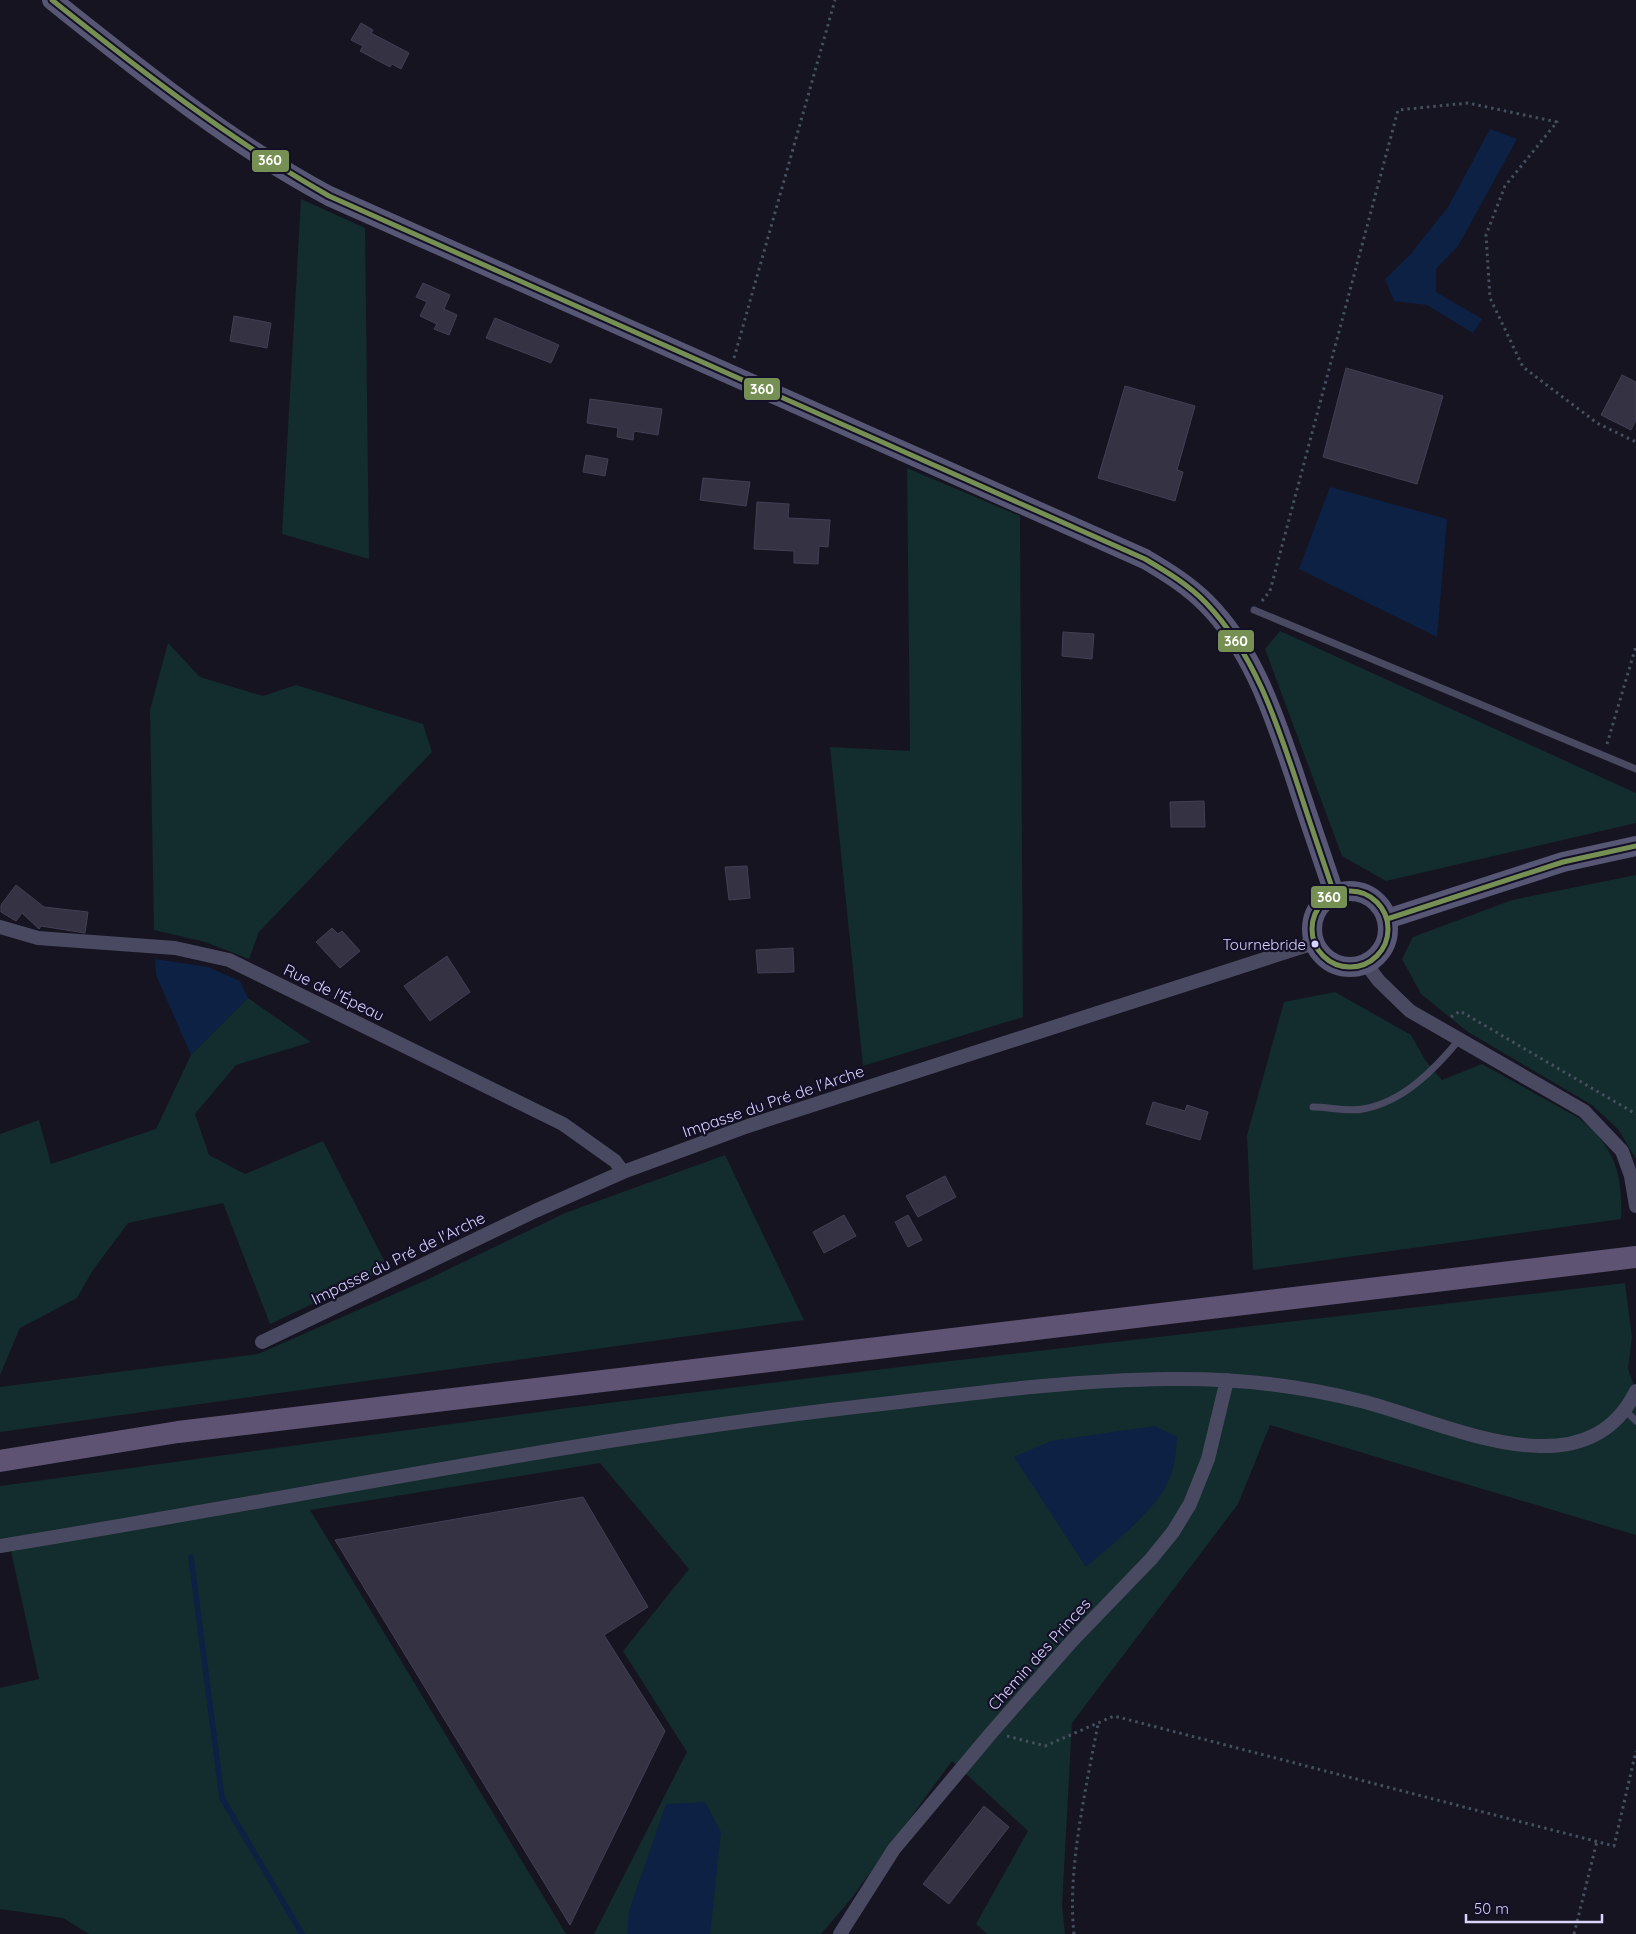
<svg xmlns="http://www.w3.org/2000/svg" width="1636" height="1934" font-family="Quicksand,sans-serif">
  <style>
    .green { fill: #132c2d }
    .water { fill: #0d2144 }
    .lines { fill: none; stroke-linecap: round; stroke-linejoin: round }
    .stream { stroke: #0d2144; stroke-width: 5.5 }
    .building { fill: #343243; stroke: #433f54 }
    .path { stroke: #44505f; stroke-width: 3; stroke-dasharray: 2.5 4; stroke-linecap: butt }
    .service { stroke: #4a4962; stroke-width: 7 }
    .minor { stroke: #4a4962; stroke-width: 14 }
    .secondary { stroke: #575674; stroke-width: 20 }
    .primary { stroke: #5e5373; stroke-width: 22 }
    .bus-1-casing { stroke: #130f26; stroke-width: 9 }
    .bus-1 { stroke: #768f53; stroke-width: 5 }
    .bus-dot { fill: #d9d4ff; stroke: #130f26; stroke-width: 2 }
    .labels { text-anchor: middle; dominant-baseline: central; stroke-width: 4.5; stroke-linejoin: round; paint-order: stroke }
    .bus-label { font-size: 15px; fill: #d9d4ff; stroke: #130f26; text-anchor: end }
    .street-label { font-size: 16px; fill: #d9d4ff; stroke: #130f26 }
    .line-badge { stroke: #130f26; stroke-width: 2 }
    .badge-label { font-size: 14px; text-anchor: middle; font-weight: bold; fill: #fff }
  </style>
  <rect width="100%" height="100%" fill="#161421"/>
  <path class="green" d="M301,199L365,228L369,559L282,534Z
    M907,468L1020,516L1023,1017L863,1066L830,747L910,751Z
    M1280,631L1636,793V823L1386,881L1342,856L1265,649Z
    M168,643L200,677L263,696L296,685L423,724L432,752L259,932L249,959L205,942L154,930L150,710Z
    M1636,875V1159L1618,1129L1592,1105L1468,1032L1421,994L1402,959L1413,937L1512,900Z
    M1335,992L1411,1035L1425,1060L1442,1080L1482,1064L1579,1118C1615,1147 1623,1174 1621,1219L1253,1270L1247,1135L1284,1002Z
    M248,998L311,1042L236,1065L195,1114L209,1155L245,1174L323,1141L388,1268L270,1324L223,1203L128,1223L93,1270L77,1298L20,1328L0,1375V1134L39,1120L51,1164L156,1129L191,1055Z
    M725,1155L804,1320L0,1432V1387L258,1354L424,1281L565,1213Z
    M1625,1283L1632,1337L1628,1369L1636,1391V1535L1270,1425L1238,1504L1072,1723L1062,1906L1065,1934H987L976,1924L1028,1831L952,1761L851,1899L821,1934H594L687,1752L623,1651L689,1569L600,1463L310,1510L566,1934H89L63,1918L0,1909V1688L39,1679L11,1551L0,1553V1486L568,1408L916,1365Z"/>
  <path class="water" d="M1490,129L1517,139L1458,246L1436,269V292L1482,319L1473,333L1427,305L1394,301L1385,279L1410,255L1448,207Z
    M1330,487L1447,519L1437,637L1299,569Z
    M155,959L208,967L240,981L248,998L191,1055L156,975Z
    M1155,1426L1177,1437C1176,1452 1175,1467 1168,1482C1154,1512 1111,1545 1086,1567L1014,1457L1051,1441Z
    M705,1802L721,1832L710,1934H627L629,1911L666,1804Z"/>
  <g class="lines">
    <path class="stream" d="M191,1557L222,1798L302,1934"/>
  </g>
  <path class="building" d="M361,23L373,30L371,33L409,53L401,69L392,64L390,67L360,51L363,46L351,40Z
    M423,283L450,295L444,309L457,315L449,335L434,329L437,324L420,316L427,302L416,297Z
    M234,316L271,323L267,348L230,341Z
    M495,318L559,345L551,363L486,338Z
    M1346,368L1443,396L1417,484L1323,457Z
    M1622,375L1636,382V420L1631,430L1601,415Z
    M1125,386L1195,406L1177,470L1183,472L1175,501L1098,478Z
    M590,399L662,409L658,435L634,431L633,440L617,437L618,428L587,423Z
    M586,455L608,459L605,476L583,472Z
    M703,478L750,482L746,506L700,500Z
    M757,502L789,504L788,518L830,520L828,547L819,546L818,564L794,563V551L754,549Z
    M1063,632L1094,634L1092,659L1062,656Z
    M1204,801L1205,827H1171L1170,802Z
    M747,866L750,898L729,900L725,867Z
    M16,885L44,907L88,912L85,933L41,926L39,929L22,913L16,921L1,912V905Z
    M332,928L338,934L342,931L360,951L340,968L316,942Z
    M793,948L794,972L758,973L756,950Z
    M447,956L470,992L430,1021L404,986Z
    M1153,1102L1185,1111L1187,1105L1208,1112L1200,1140L1146,1124Z
    M945,1176L956,1197L918,1217L906,1196Z
    M844,1215L856,1236L824,1253L813,1232Z
    M908,1215L922,1240L908,1247L895,1222Z
    M583,1497L648,1607L604,1635L665,1731L570,1925L335,1540Z
    M984,1806L1009,1827L949,1904L923,1884Z"/>
  <g class="lines">
    <path class="path" d="M734,358L835,0
      M1262,601L1270,591L1398,110L1468,103L1557,122L1505,186L1486,235L1490,298L1523,367L1597,423L1636,442
      M1607,744L1636,646
      M1451,1017L1460,1011L1636,1114
      M1007,1736L1045,1746L1114,1716L1614,1846L1636,1751
      M1074,1934C1067,1870 1086,1788 1098,1724
      M1574,1934L1597,1841"/>
    <path class="service" d="M1254,610L1636,769
      M1313,1107C1329,1107 1348,1112 1363,1109C1403,1102 1434,1070 1459,1040
      M1626,1411L1636,1421"/>
    <path class="minor" d="M0,927L38,938L175,948L229,960L563,1124L615,1161L623,1172
      M1366,964L1379,981L1410,1011L1584,1111L1622,1151L1631,1176L1636,1206
      M262,1342L535,1211L623,1172L748,1126L1314,943
      M0,1546C297,1498 592,1435 891,1403C983,1392 1076,1380 1169,1379C1233,1378 1298,1385 1361,1401C1443,1421 1584,1497 1636,1391
      M840,1934L894,1849L992,1732L1072,1641L1151,1559L1173,1532L1190,1504L1208,1459L1227,1380"/>
    <path class="secondary" d="M52,0C140,70 231,144 329,196L1145,559C1167,572 1188,585 1206,603C1253,650 1273,713 1294,774C1307,814 1321,854 1334,893
      M1312 929a38 38 0 1 1 76 0a38 38 0 1 1-76 0Z
      M1387,919L1563,862L1636,846"/>
    <path class="primary" d="M0,1461L178,1432L1636,1257"/>
    <g class="bus-1-casing">
      <path id="bus-1" d="M52,0C141,71 230,140 329,196L1145,559C1167,572 1189,585 1206,603C1255,654 1277,723 1299,789C1310,823 1322,858 1334,893
        M1312 929a38 38 0 1 1 76 0a38 38 0 1 1-76 0Z
        M1387,919L1563,862L1636,846"/>
    </g>
    <use href="#bus-1" class="bus-1"/>
  </g>
  <circle class="bus-dot" cx="1315" cy="944" r="4.5"/>
  <g class="labels">
    <g class="bus-label">
      <text x="1306" y="944">Tournebride</text>
    </g>
    <g class="street-label">
      <text transform="translate(334 992) rotate(26)">Rue de l'Épeau</text>
      <text transform="translate(773 1101) rotate(-19)">Impasse du Pré de l'Arche</text>
      <text transform="translate(398 1258) rotate(-26)">Impasse du Pré de l'Arche</text>
      <text transform="translate(1039 1654) rotate(-48)">Chemin des Princes</text>
    </g>
  </g>
  <g class="line-badge">
    <rect x="251" y="149" width="39" height="24" rx="5" fill="#768f53"/>
    <rect x="743" y="377" width="38" height="24" rx="5" fill="#768f53"/>
    <rect x="1217" y="629" width="38" height="24" rx="5" fill="#768f53"/>
    <rect x="1310" y="885" width="38" height="24" rx="5" fill="#768f53"/>
  </g>
  <g class="badge-label">
    <text x="270" y="165">360</text>
    <text x="762" y="394">360</text>
    <text x="1236" y="646">360</text>
    <text x="1329" y="902">360</text>
  </g>
  <path d="M1466 1914v8h136v-8" fill="none" stroke="#d9d4ff" stroke-width="2.5"/>
  <text x="1474" y="1914" font-size="15" fill="#d9d4ff" stroke="#130f26" stroke-width="4" paint-order="stroke">50 m</text>
</svg>
